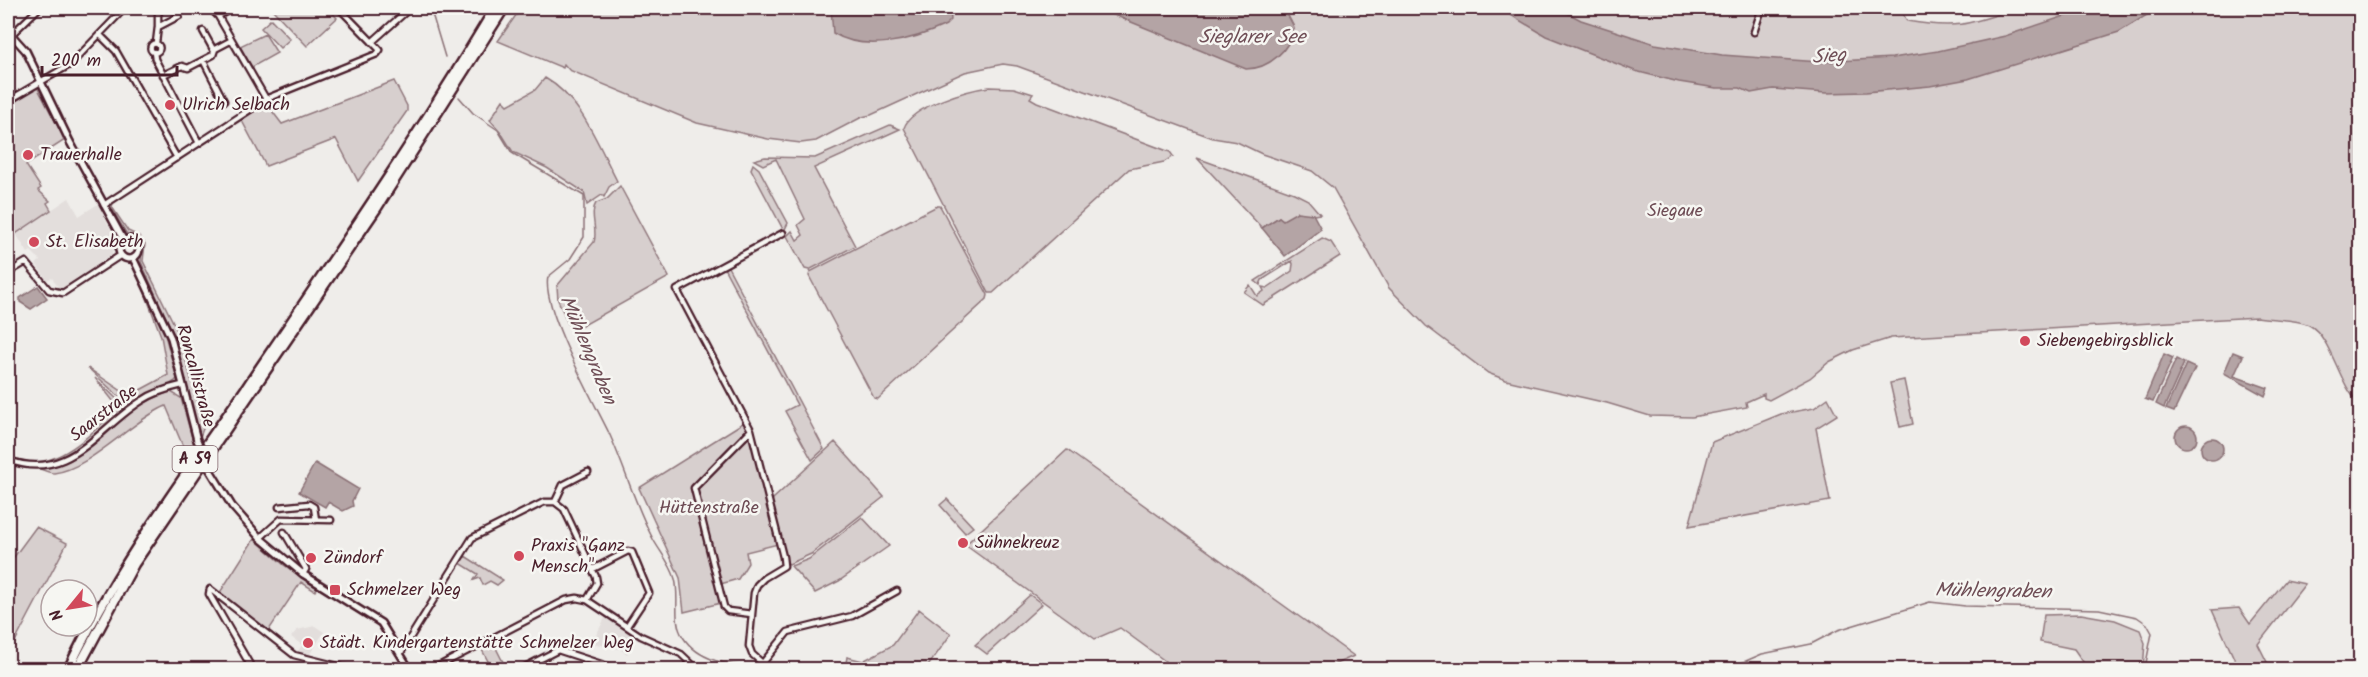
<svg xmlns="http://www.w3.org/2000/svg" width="2368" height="677" font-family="Kalam,sans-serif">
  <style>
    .built { fill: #e3dedc }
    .green { fill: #d7cfce; stroke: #90777c; stroke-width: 1.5 }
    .water { fill: #b4a4a5; stroke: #8a6f74; stroke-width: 1.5 }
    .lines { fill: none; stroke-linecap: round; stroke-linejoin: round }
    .stream { stroke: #8a6f74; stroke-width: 1.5 }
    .minor-casing { stroke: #4a1f2b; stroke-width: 9 }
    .tertiary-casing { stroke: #4a1f2b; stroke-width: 10 }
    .motorway-casing { stroke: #4a1f2b; stroke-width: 13 }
    .minor { stroke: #f6f6f2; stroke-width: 4.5 }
    .tertiary { stroke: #f6f6f2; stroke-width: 5 }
    .motorway { stroke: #f6f6f2; stroke-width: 8 }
    .tertiary-bridge-casing { stroke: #4a1f2b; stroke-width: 10; stroke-linecap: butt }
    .tertiary-bridge { stroke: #f6f6f2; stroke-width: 5 }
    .poi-dot { fill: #d1495b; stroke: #f6f6f2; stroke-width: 2 }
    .labels { text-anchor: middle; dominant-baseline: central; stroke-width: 5; stroke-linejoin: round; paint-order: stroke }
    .shield { fill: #f6f6f2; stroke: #7e6067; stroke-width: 1.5 }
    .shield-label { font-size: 16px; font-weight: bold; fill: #4a1f2b }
    .poi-label { font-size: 18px; fill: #4a1f2b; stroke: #f6f6f2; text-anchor: start }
    .park-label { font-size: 18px; fill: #6d4b54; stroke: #f6f6f2 }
    .street-label { font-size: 18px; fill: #4a1f2b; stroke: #f6f6f2 }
    .water-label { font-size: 20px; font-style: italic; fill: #6f4e56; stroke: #f6f6f2 }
  </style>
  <rect width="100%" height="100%" fill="#efedea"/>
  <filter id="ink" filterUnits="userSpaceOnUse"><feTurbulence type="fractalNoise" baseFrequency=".0167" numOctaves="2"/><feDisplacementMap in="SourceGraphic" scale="12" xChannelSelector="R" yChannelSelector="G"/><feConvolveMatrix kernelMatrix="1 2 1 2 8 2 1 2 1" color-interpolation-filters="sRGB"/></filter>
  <g filter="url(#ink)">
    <path class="built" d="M69,198L79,216L98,204L117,242L111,255L60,290L52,278L47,280L36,264L40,261L39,259L31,251L28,253L16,234Z
      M606,616L637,636L627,654L620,649L592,643Z
      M315,626L324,632L308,657L297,653L302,645L291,637L297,630Z"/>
    <path class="green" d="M271,8H328L337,18L307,46Z
      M521,8H1900L1907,21C1958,30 1970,24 2017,8H2360V404C2338,385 2332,337 2309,325C2294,318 2273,320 2257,317L1891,338L1853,350L1829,362L1810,378L1769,400L1764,398V394L1746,402L1747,407L1692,417L1650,416L1607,403L1506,380L1488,373L1426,326L1389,288L1333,188L1312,171L1262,154L1237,142L1213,138L1017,66L1003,64L965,72L871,115L862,117L816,141L801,143L768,139L697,123L569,70L564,64L563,68L498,41Z
      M271,19L290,39L280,48L261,28Z
      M265,34L277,53L252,67L240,46Z
      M545,78C582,99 598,145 617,181L609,187L604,197L602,195L587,205L584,192L547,168L513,152L500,131L490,120L503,100L508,105L535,90Z
      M394,81L407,106V111L358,181L336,139L266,166L241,119L266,103L282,124Z
      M37,87L65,140L26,165L41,188L38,190L50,201L47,203L51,210L8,239V106Z
      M989,87L1014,88L1033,94L1030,98L1037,102L1170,152L1173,156L1164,162L1129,169L993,293H989L904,128C911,106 968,90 989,87Z
      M890,125L900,129L814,168L855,246L809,270L805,269L787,236L792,231L797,240L803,235L798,225L805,219L776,159L763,165L754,160L765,157L815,158Z
      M1197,158L1294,193L1308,200L1320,214L1283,220L1279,217L1262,228Z
      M753,164L759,169L788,223L784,231L751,169Z
      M620,186L669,277L575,330L570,328L558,300L557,286L594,242C598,230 589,214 596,203L607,199Z
      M113,203L112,207L128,231L139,236L145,244L143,261L177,330L202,415L204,426L200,437L173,333L141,262L142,244L137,238L126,233L110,206Z
      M937,206H940L988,295L987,299L878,399L874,398L809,276L810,272Z
      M1322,238L1331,242L1340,256L1263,305L1244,292L1250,285L1257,296L1264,291L1262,287L1267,288L1292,271L1293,264L1292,261L1262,280L1260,285L1255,281Z
      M727,265L824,449L812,460L785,411L797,405L723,266Z
      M142,285L164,331L177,379C174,384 133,404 127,404L88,368L129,396L168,375L161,336Z
      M95,378L123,405V412C86,443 60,474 8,457C14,457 25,462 34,462C64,462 97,430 115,409L114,402Z
      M1904,380L1913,424L1900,427L1890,383Z
      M171,392L181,398L194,445L187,456L166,406C131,421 90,469 54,473C50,473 43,470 40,469C96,464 119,405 171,392Z
      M1828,398L1837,415L1816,428L1830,501L1689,526L1712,442L1781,414L1814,408Z
      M746,421L752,438L778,544L746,552L748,563L738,579L717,585L721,603L684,612L680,578L639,488Z
      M835,442L884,497L811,554L789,564L785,561L771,504L773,499Z
      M1067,450L1070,452L1354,656L1324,669H1176L1120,628L1095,639L965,545Z
      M947,499L973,527L965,533L940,505Z
      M862,517L889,546L839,581L815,593L791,566L809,559Z
      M36,527L67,543L8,655V565Z
      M254,539L284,565L317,588L315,591L301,582L267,633L219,594Z
      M465,556L503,580L497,585L490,581L483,585L480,578L474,580L478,574L460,563Z
      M2286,580L2305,584L2258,644L2270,668L2246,669L2242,664L2238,667L2212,610L2239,608L2250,624Z
      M1030,595L1042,604L987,654L975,645Z
      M919,609L951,634L926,669H829L830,664L845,668L847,657L863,661L893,645Z
      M2081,614L2115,620L2140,630L2145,643L2143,669H2088L2074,649L2040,642L2044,615Z
      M493,642L505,666V669H487L489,663L481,648Z"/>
    <path class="water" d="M831,8H950L951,20L946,25C914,40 865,53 833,33Z
      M1097,8H1284L1294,27C1290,50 1269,69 1246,69Z
      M1499,8H1558L1581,20L1655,44L1722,55L1820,62L1892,58L1938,51L2005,36L2089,8H2169L2150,13L2119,32L1968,79L1930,86L1866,92L1826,93L1773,89L1751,93L1740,88H1716L1679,82L1635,71L1546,36Z
      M1297,212L1313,214L1321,229L1285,256L1262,228L1279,217L1283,220Z
      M38,286L47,298L31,309L20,302V298Z
      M2233,352L2243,356L2234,376L2268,388L2265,396L2224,373Z
      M2164,354L2173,358L2153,402L2145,399Z
      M2176,359L2184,363L2164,408L2156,404Z
      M2186,364L2195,368L2174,412L2166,409Z
      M2175 437a11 11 0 1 1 22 0a11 11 0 1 1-22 0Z
      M2201 449a11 11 0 1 1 22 0a11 11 0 1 1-22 0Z
      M315,463L358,489L352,501L353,506L343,511L328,502L325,507L299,492Z"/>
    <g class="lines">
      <path class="stream" d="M423,8L433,17L445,57
        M459,97L473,113L498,130L512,153L584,196V237L570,259L548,277C541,307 594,402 609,433C625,468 635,505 653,539C660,552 671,564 675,579C680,597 672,621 683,637C699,662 731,665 757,668
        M762,668L787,670
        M1725,670L1762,654L1811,644L1838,630L1930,602L1965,606L2099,609L2137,617L2147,624L2152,633L2146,663L2150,670"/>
      <g class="minor-casing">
        <path id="minor" d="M162,8L158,14V27L179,16L176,8
          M210,8L218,16L266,99
          M218,16L233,8
          M203,31L214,51
          M1754,32L1762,8
          M11,35L39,8
          M100,35L116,51L177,158
          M372,42L410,8
          M156,43L158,27
          M150.5 48a4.5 4.5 0 1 1 9 0a4.5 4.5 0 1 1-9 0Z
          M154,52L155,59L199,143
          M203,60L224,101
          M163,75L182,66L188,68L213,55L215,49L232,40
          M8,101L71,64L125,8
          M104,205L268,98L377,54L380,50L339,8
          M8,273L26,262L49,290L63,293L121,255
          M751,430L694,488L724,607L728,611L752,614
          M8,460C70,483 98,427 143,400C155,392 169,388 182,385
          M555,502L563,485L588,472
          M279,507L309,504L314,507L316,520
          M284,532L306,569L303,574
          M260,538L281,519L331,520
          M593,569L628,551L632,552L649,593L627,626
          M210,589L294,655L354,670
          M210,589L209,594L253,670
          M400,654L472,538L544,502H555L564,509L596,577L597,583L587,600
          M762,663L752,654L749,646L754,593L757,585L764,578L784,566L783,557L751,430L677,290L783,233
          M431,670L566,600L577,598L587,600L641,636L681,654L698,670
          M519,670L558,650L616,669
          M757,670L788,632L852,616L897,591"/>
      </g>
      <g class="tertiary-casing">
        <path id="tertiary" d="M8,31L26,51L70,142L124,241
          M119 249a10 10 0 1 1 20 0a10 10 0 1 1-20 0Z
          M133,258L171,338L197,440
          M210,470L232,506L260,538L303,574L381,623L410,670"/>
      </g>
      <g class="motorway-casing">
        <path id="motorway" d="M68,670C116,568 183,479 247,387C332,262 418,137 495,8
          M77,670L134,564L376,209L504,8"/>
      </g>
      <use href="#minor" class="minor"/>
      <use href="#tertiary" class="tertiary"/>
      <use href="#motorway" class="motorway"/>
      <g class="tertiary-bridge-casing">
        <path id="tertiary-bridge" d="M197,440L210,470"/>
      </g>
      <use href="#tertiary-bridge" class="tertiary-bridge"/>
    </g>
  </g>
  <g class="poi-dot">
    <circle cx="170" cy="105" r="6"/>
    <circle cx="28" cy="155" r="6"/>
    <circle cx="34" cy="242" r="6"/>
    <circle cx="2025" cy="341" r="6"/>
    <circle cx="963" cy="543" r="6"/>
    <circle cx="519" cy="556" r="6"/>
    <circle cx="311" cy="558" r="6"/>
    <rect x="329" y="584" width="12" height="12" rx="3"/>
    <circle cx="308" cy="643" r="6"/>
  </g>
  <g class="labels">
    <rect class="shield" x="172.5" y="446" width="45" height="26" rx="4.5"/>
    <g class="shield-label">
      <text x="195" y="459">A 59</text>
    </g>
    <g class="poi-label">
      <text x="182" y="105">Ulrich Selbach</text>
      <text x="40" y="155">Trauerhalle</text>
      <text x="46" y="242">St. Elisabeth</text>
      <text x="2037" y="341">Siebengebirgsblick</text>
      <text x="975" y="543">Sühnekreuz</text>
      <text x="531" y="546">Praxis "Ganz<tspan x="531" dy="21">Mensch"</tspan></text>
      <text x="323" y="558">Zündorf</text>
      <text x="347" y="590">Schmelzer Weg</text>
      <text x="320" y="643">Städt. Kindergartenstätte Schmelzer Weg</text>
    </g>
    <g class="park-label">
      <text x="1675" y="211">Siegaue</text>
      <text x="709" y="508">Hüttenstraße</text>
    </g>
    <g class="street-label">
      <text transform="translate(195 376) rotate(75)">Roncallistraße</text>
      <text transform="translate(104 414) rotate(-38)">Saarstraße</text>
    </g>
    <g class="water-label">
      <text x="1252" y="38">Sieglarer See</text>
      <text transform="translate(1829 57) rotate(-4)">Sieg</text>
      <text transform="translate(587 350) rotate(67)">Mühlengraben</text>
      <text transform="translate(1993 592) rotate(1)">Mühlengraben</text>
    </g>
  </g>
  <rect width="2368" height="677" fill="none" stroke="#f6f6f2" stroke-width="30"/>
  <rect x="15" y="15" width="2338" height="647" fill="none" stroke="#4a1f2b" stroke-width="2" filter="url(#ink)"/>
  <g transform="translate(69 608) rotate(240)"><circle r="28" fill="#f6f6f2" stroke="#b1a0a2" stroke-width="1.5"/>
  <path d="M0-4.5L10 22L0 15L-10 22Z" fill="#d1495b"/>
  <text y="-9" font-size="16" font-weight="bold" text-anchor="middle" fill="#4a1f2b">N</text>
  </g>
  <path d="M42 66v9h135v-9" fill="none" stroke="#4a1f2b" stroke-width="3"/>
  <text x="51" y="66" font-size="18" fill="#4a1f2b" stroke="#f6f6f2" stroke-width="4.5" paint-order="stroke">200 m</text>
</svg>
